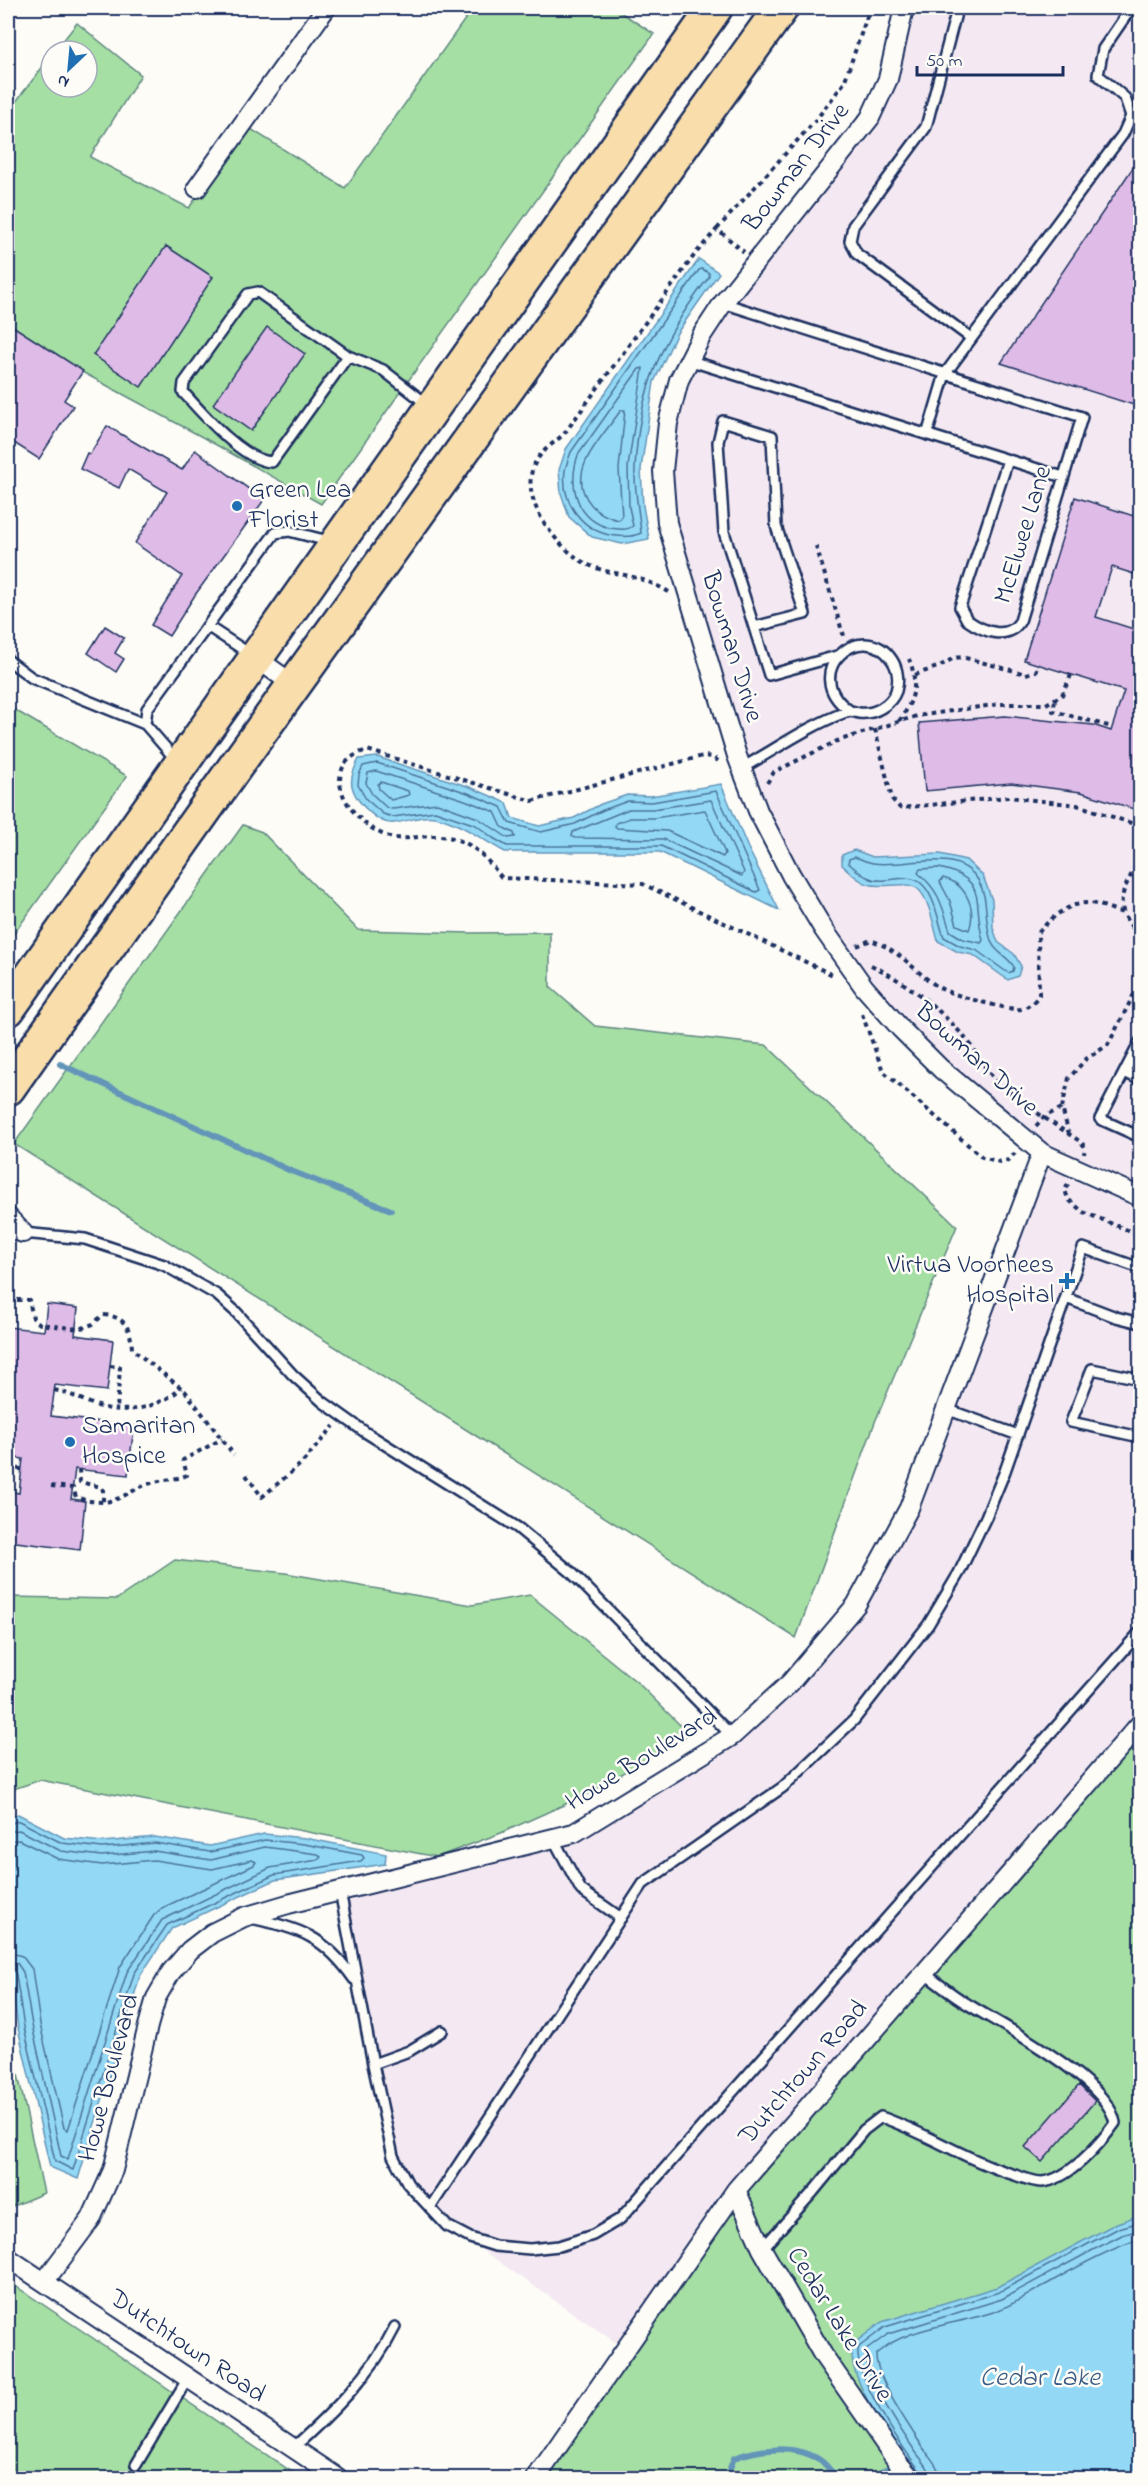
<svg xmlns="http://www.w3.org/2000/svg" width="1148" height="2486" font-family="'Indie Flower',sans-serif">
  <style>
    .built { fill: #f4e9f2 }
    .green { fill: #a6dfa4; stroke: #608781; stroke-width: 1.5 }
    .water { fill: #93d9f5; stroke: #6395b9; stroke-width: 1.5 }
    .lines { fill: none; stroke-linecap: round; stroke-linejoin: round }
    .shore { stroke: #4b739a; stroke-width: 1.5 }
    .stream { stroke: #6395b9; stroke-width: 6 }
    .building { fill: #dfbce7; stroke: #1b2f5e; stroke-width: 1.5 }
    .lane-casing { stroke: #1b2f5e; stroke-width: 14 }
    .street-casing { stroke: #1b2f5e; stroke-width: 22 }
    .highway-casing { stroke: #1b2f5e; stroke-width: 38 }
    .path { stroke: #1b2f5e; stroke-width: 4; stroke-dasharray: 4.5 4.5; stroke-linecap: butt }
    .lane { stroke: #fdfcf7; stroke-width: 9 }
    .street { stroke: #fdfcf7; stroke-width: 18 }
    .highway { stroke: #f9deab; stroke-width: 33 }
    .poi-dot { fill: #1f6fb2; stroke: #fdfcf7; stroke-width: 2 }
    .labels { text-anchor: middle; dominant-baseline: central; stroke-width: 5; stroke-linejoin: round; paint-order: stroke }
    .street-label { font-size: 26px; fill: #1b2f5e; stroke: #fdfcf7 }
    .poi-label { font-size: 26px; fill: #1b2f5e; stroke: #fdfcf7; text-anchor: start }
    .water-label { font-size: 27px; font-style: italic; fill: #395a84; stroke: #fdfcf7 }
  </style>
  <rect width="100%" height="100%" fill="#fdfcf7"/>
  <filter id="ink" filterUnits="userSpaceOnUse"><feTurbulence type="fractalNoise" baseFrequency=".0167" numOctaves="2"/><feDisplacementMap in="SourceGraphic" scale="12" xChannelSelector="R" yChannelSelector="G"/><feConvolveMatrix kernelMatrix="1 2 1 2 8 2 1 2 1" color-interpolation-filters="sRGB"/></filter>
  <g filter="url(#ink)">
    <path class="built" d="M904,8H1140V1724L625,2349L447,2226L400,2171L340,1891L574,1833L732,1736L856,1605L909,1508L1042,1153L864,987L758,811L692,603L663,471L688,360L870,118Z"/>
    <path class="green" d="M473,8H614L654,34L321,504L204,438L8,332V112L51,56V87H87V51H55L77,23L141,75L90,157L189,208L246,126L345,188Z
      M8,706L127,776L8,942Z
      M243,825L262,832L358,930L470,933L550,932V987L595,1026L766,1045L957,1226L875,1422L796,1638L14,1144Z
      M175,1560L285,1573L472,1605L530,1595L638,1683L689,1734L588,1794L501,1833L437,1857L40,1780L8,1791V1597L117,1599Z
      M1140,1724V2478H536L736,2190Z
      M8,2029L44,2193L8,2208Z
      M8,2281L301,2478H8Z"/>
    <path class="water" d="M699,259L719,273L677,333L654,382L641,469L643,506L649,539L622,544L592,537L569,517L561,493L559,470L566,449Z
      M377,757L470,787L507,803L512,818L539,826L574,818L601,804L627,795L651,796L721,784L748,848L779,910L660,852H505C482,840 462,823 435,817C422,814 408,822 394,823C378,825 355,801 352,786C350,777 355,767 359,759Z
      M854,850L873,857L940,854L966,860L983,876L992,900L993,928L998,942L1014,954L1021,966L1018,976L1008,980L973,955L958,952L938,941C934,927 929,898 918,889C908,880 883,889 868,884C859,882 849,871 842,865V855Z
      M18,1814L64,1838L103,1842L155,1837L210,1846L264,1834L305,1838L386,1854L385,1864L275,1880L172,1928L140,1976L78,2179L50,2167L18,2028L8,1956V1819Z
      M1140,2215V2478H919C900,2452 843,2377 853,2344L882,2322L997,2287L1117,2223Z"/>
    <g class="lines">
      <path class="shore" d="M702,269L709,273V277C661,339 639,389 635,468C634,490 639,511 641,533C631,538 620,537 609,535C580,528 561,501 565,470C566,465 569,458 571,452L699,270Z
        M643,368L628,467L629,507L633,526C626,531 619,529 610,528C576,520 568,485 578,455L639,369Z
        M625,410L619,469L622,517L619,520C591,514 573,490 586,461C594,443 610,426 621,410Z
        M377,763L468,793L501,807L509,823L541,832L575,824L603,810L628,801L652,802L716,791L760,890L756,892L661,846H507L493,838L476,825L435,811L393,817L383,814L366,799L358,785L359,775L363,766Z
        M376,771L465,800L495,812L502,827L514,833L515,837L508,838L478,818L437,803L393,809L387,808L372,794L366,783L368,773Z
        M381,782L408,791L409,795L391,800L379,789L378,784Z
        M711,800L744,872L742,876L663,839L575,838L572,836L573,832L629,809H653Z
        M705,810L725,853L723,857L667,831L617,828L615,826L616,823L630,818H654Z
        M855,857C861,859 867,862 873,863C905,868 957,846 978,880C990,900 983,923 992,943C996,953 1009,957 1014,967L1013,971L1008,973L976,950L960,946L944,937C938,921 935,896 922,884C906,870 885,887 867,877C860,874 854,867 848,863L849,859Z
        M939,868C990,879 972,903 983,940L981,943L963,939L950,931C942,905 939,890 918,873L920,869Z
        M943,878C966,883 977,909 969,930L957,925L950,901L940,882Z
        M8,1824L19,1821L62,1843L102,1848L155,1843L210,1852L265,1840L304,1844L362,1855L364,1858L361,1861L274,1875L167,1925L134,1974L73,2170L55,2161L24,2027L16,1975L13,1970L8,1969
        M8,1832L19,1830L61,1851L102,1856L154,1851L211,1860L265,1847L318,1854L321,1857L318,1860L270,1868L162,1920L127,1972L68,2159L61,2156L32,2025L23,1972L17,1963L8,1961
        M8,1841L19,1840L58,1859L102,1865L154,1860L212,1869L252,1860L256,1862L254,1865L162,1908L154,1915L120,1967L68,2130L64,2128L40,2024L32,1969L22,1956L8,1952
        M923,2478L922,2473C906,2454 850,2371 859,2347L885,2327L999,2292L1090,2243L1119,2228L1140,2222
        M931,2478C930,2467 921,2460 915,2451C900,2429 864,2376 865,2351L888,2334L1002,2299L1093,2250L1122,2235L1140,2230
        M940,2478C939,2465 929,2457 922,2446C909,2426 875,2377 876,2354C907,2326 958,2325 996,2311C1016,2304 1031,2292 1049,2283C1078,2266 1109,2249 1140,2239"/>
      <path class="stream" d="M60,1064L291,1171L391,1210
        M726,2478L734,2458C760,2448 797,2444 821,2461C827,2465 832,2473 837,2478
        M871,2478L896,2463"/>
    </g>
    <path class="building" d="M1140,157V407L1001,363Z
      M166,246L213,277L141,387L93,355Z
      M8,323L83,371L64,400L73,406L39,459L8,439Z
      M267,327L305,354L251,431L213,404Z
      M107,426L182,470L195,450L264,500L195,595L169,636L151,625L182,576L135,543L167,492L128,469L119,488L80,469L87,453L90,454Z
      M1075,497L1140,518V576L1112,567L1096,617L1140,631V811L1081,792L1011,783L925,791L919,723L1005,716L1093,725L1111,731L1124,691L1024,660Z
      M105,626L124,638L115,653L124,659L116,672L88,653Z
      M47,1304L78,1308L75,1335L113,1340L107,1391L55,1385L51,1416L134,1426L128,1475L75,1469L71,1499L85,1501L80,1550L8,1541V1491L19,1493L23,1459L8,1457V1327L44,1331Z
      M1079,2085L1095,2101L1042,2162L1025,2147Z"/>
    <g class="lines">
      <g class="lane-casing">
        <path id="lane" d="M960,8L956,13L926,127L853,226L850,241L857,254L971,338
          M723,303L1082,417L1020,621C1008,641 984,632 967,620L960,607L1008,460
          M348,356L272,462C243,461 202,413 183,392L184,383L248,294L258,292L348,356L383,370L428,405
          M688,360L1063,477
          M927,435L945,374L1123,134L1131,116L1125,98L1098,75L1103,49L1131,8
          M207,626L250,654
          M754,627L805,614L776,526L772,436L723,421L718,442L724,532L769,675L837,656
          M8,660L32,678L145,724
          M177,761L145,724L147,709L275,533L289,531L332,542
          M742,768C776,749 810,725 846,712C852,710 854,712 859,713C874,715 891,705 896,691C899,681 898,669 892,660C863,616 796,673 850,711
          M1140,1042L1100,1119L1140,1137
          M1125,1072L1140,1080
          M23,1233L85,1239L164,1265L217,1295L236,1312L293,1375L323,1402L365,1432L518,1528L571,1572L732,1736
          M1066,1298L1116,1317L1140,1323
          M1140,1379L1092,1369L1071,1422L1140,1437
          M946,1409L1018,1435
          M553,1838L581,1890L621,1918
          M340,1891L373,2064L393,2156L408,2184L447,2226L470,2238L495,2246L530,2249L559,2246L593,2235L620,2219L1140,1632
          M251,1918C301,1929 324,1936 354,1979
          M373,2064L409,2051L442,2031
          M430,2208L643,1884L783,1787L854,1720L928,1625L959,1573L986,1517L1005,1471L1083,1248L1140,1268
          M762,2249L813,2192L864,2130L881,2117C927,2133 968,2161 1015,2175C1023,2178 1034,2182 1042,2182C1069,2180 1100,2144 1115,2123C1109,2081 1005,2027 969,2005C953,1996 939,1984 924,1973
          M293,2448C331,2414 372,2374 395,2327
          M136,2465L188,2378"/>
      </g>
      <g class="street-casing">
        <path id="street" d="M904,8L888,79L870,118L723,303L702,335L679,380L668,423L663,471L667,523L737,756L758,811L791,875L824,930L864,987L901,1029L941,1069L1042,1153L1140,1197
          M197,188L326,8
          M256,658L294,685
          M8,1217L23,1233L8,1228
          M736,2190L762,2249L823,2355L899,2464L911,2478
          M8,2258L338,2478
          M44,2282L91,2219L113,2170L148,2026L156,1998L171,1972L190,1950L212,1933L244,1917L288,1904L574,1833L732,1736L790,1683L856,1605L909,1508L1042,1153
          M536,2478L736,2190L1140,1724"/>
      </g>
      <g class="highway-casing">
        <path id="highway" d="M8,1009L715,8
          M8,1088L235,767L781,8"/>
      </g>
      <path class="path" d="M717,229L815,121L844,83L870,8
        M816,546L843,634L847,633
        M669,592C660,587 650,582 640,579C622,573 604,573 587,564C557,549 517,498 535,463C541,451 554,443 564,434L696,253L717,229L744,252
        M915,675L940,666L954,658L962,657L1026,674L1036,671L1040,665
        M1055,701L1053,711L1112,727
        M899,721C914,701 919,683 909,659
        M875,729L892,799L900,808L1008,797L1077,805L1140,826
        M718,761L713,757L703,756L532,801L367,750C355,754 344,760 341,773C334,799 367,831 390,837C411,842 433,830 458,840C478,847 489,862 502,878L643,884L835,976
        M767,783L774,772L837,741L917,716L1000,704H1046L1062,695L1071,675
        M1140,858C1122,894 1110,903 1140,937
        M857,946L871,940C903,952 913,971 940,988C949,994 1010,1011 1021,1009C1029,1007 1034,1002 1039,995L1038,933C1051,918 1068,902 1090,903C1100,904 1113,910 1123,913
        M871,965C910,984 943,1011 971,1045C978,1055 984,1067 992,1076C1018,1102 1051,1122 1081,1142L1085,1147L1084,1154
        M862,1014L883,1071L982,1157L1000,1162L1009,1160L1015,1153
        M1036,1126L1044,1117L1062,1108
        M1069,1134L1062,1108L1069,1078L1086,1059L1108,1045L1133,996L1140,1000
        M1068,1184L1065,1190L1068,1199L1083,1212L1140,1235
        M8,1300H29L33,1318L40,1324L79,1329L93,1324L103,1315C126,1316 131,1330 132,1349L185,1391L234,1455
        M110,1366L120,1367L117,1409
        M54,1390C70,1393 83,1401 98,1406C126,1415 159,1408 181,1388
        M8,1468L22,1469
        M79,1469L80,1482L101,1487L103,1490V1502C121,1501 134,1488 151,1483C163,1479 176,1480 187,1475L183,1460L222,1439
        M246,1475L262,1497L302,1463L334,1426
        M51,1486L73,1488L76,1497L88,1501L103,1502"/>
      <use href="#lane" class="lane"/>
      <use href="#street" class="street"/>
      <use href="#highway" class="highway"/>
    </g>
  </g>
  <g class="poi-dot">
    <circle cx="237" cy="506" r="6"/>
    <path d="M1064 1272h6v6h6v6h-6v6h-6v-6h-6v-6h6z"/>
    <circle cx="70" cy="1442" r="6"/>
  </g>
  <g class="labels">
    <g class="street-label">
      <text transform="translate(797 168) rotate(-52)">Bowman Drive</text>
      <text transform="translate(1024 535) rotate(-73)">McElwee Lane</text>
      <text transform="translate(731 647) rotate(73)">Bowman Drive</text>
      <text transform="translate(976 1060) rotate(42)">Bowman Drive</text>
      <text transform="translate(642 1760) rotate(-32)">Howe Boulevard</text>
      <text transform="translate(804 2073) rotate(-49)">Dutchtown Road</text>
      <text transform="translate(110 2078) rotate(-75)">Howe Boulevard</text>
      <text transform="translate(839 2325) rotate(58)">Cedar Lake Drive</text>
      <text transform="translate(187 2347) rotate(34)">Dutchtown Road</text>
    </g>
    <g class="poi-label">
      <text x="249" y="491">Green Lea<tspan x="249" dy="30">Florist</tspan></text>
      <text x="1054" y="1266" text-anchor="end">Virtua Voorhees<tspan x="1054" dy="30">Hospital</tspan></text>
      <text x="82" y="1427">Samaritan<tspan x="82" dy="30">Hospice</tspan></text>
    </g>
    <g class="water-label">
      <text x="1040" y="2378">Cedar Lake</text>
    </g>
  </g>
  <rect width="1148" height="2486" fill="none" stroke="#fdfcf7" stroke-width="30"/>
  <rect x="15" y="15" width="1118" height="2456" fill="none" stroke="#1b2f5e" stroke-width="2" filter="url(#ink)"/>
  <g transform="translate(69 69) rotate(206)"><circle r="28" fill="#fdfcf7" stroke="#a3aaba" stroke-width="1.5"/>
  <path d="M0-4.5L10 22L0 15L-10 22Z" fill="#1f6fb2"/>
  <text y="-9" font-size="16" font-weight="bold" text-anchor="middle" fill="#1b2f5e">N</text>
  </g>
  <path d="M917 66v9h146v-9" fill="none" stroke="#1b2f5e" stroke-width="3"/>
  <text x="926" y="66" font-size="18" fill="#1b2f5e" stroke="#fdfcf7" stroke-width="4.5" paint-order="stroke">50 m</text>
</svg>
